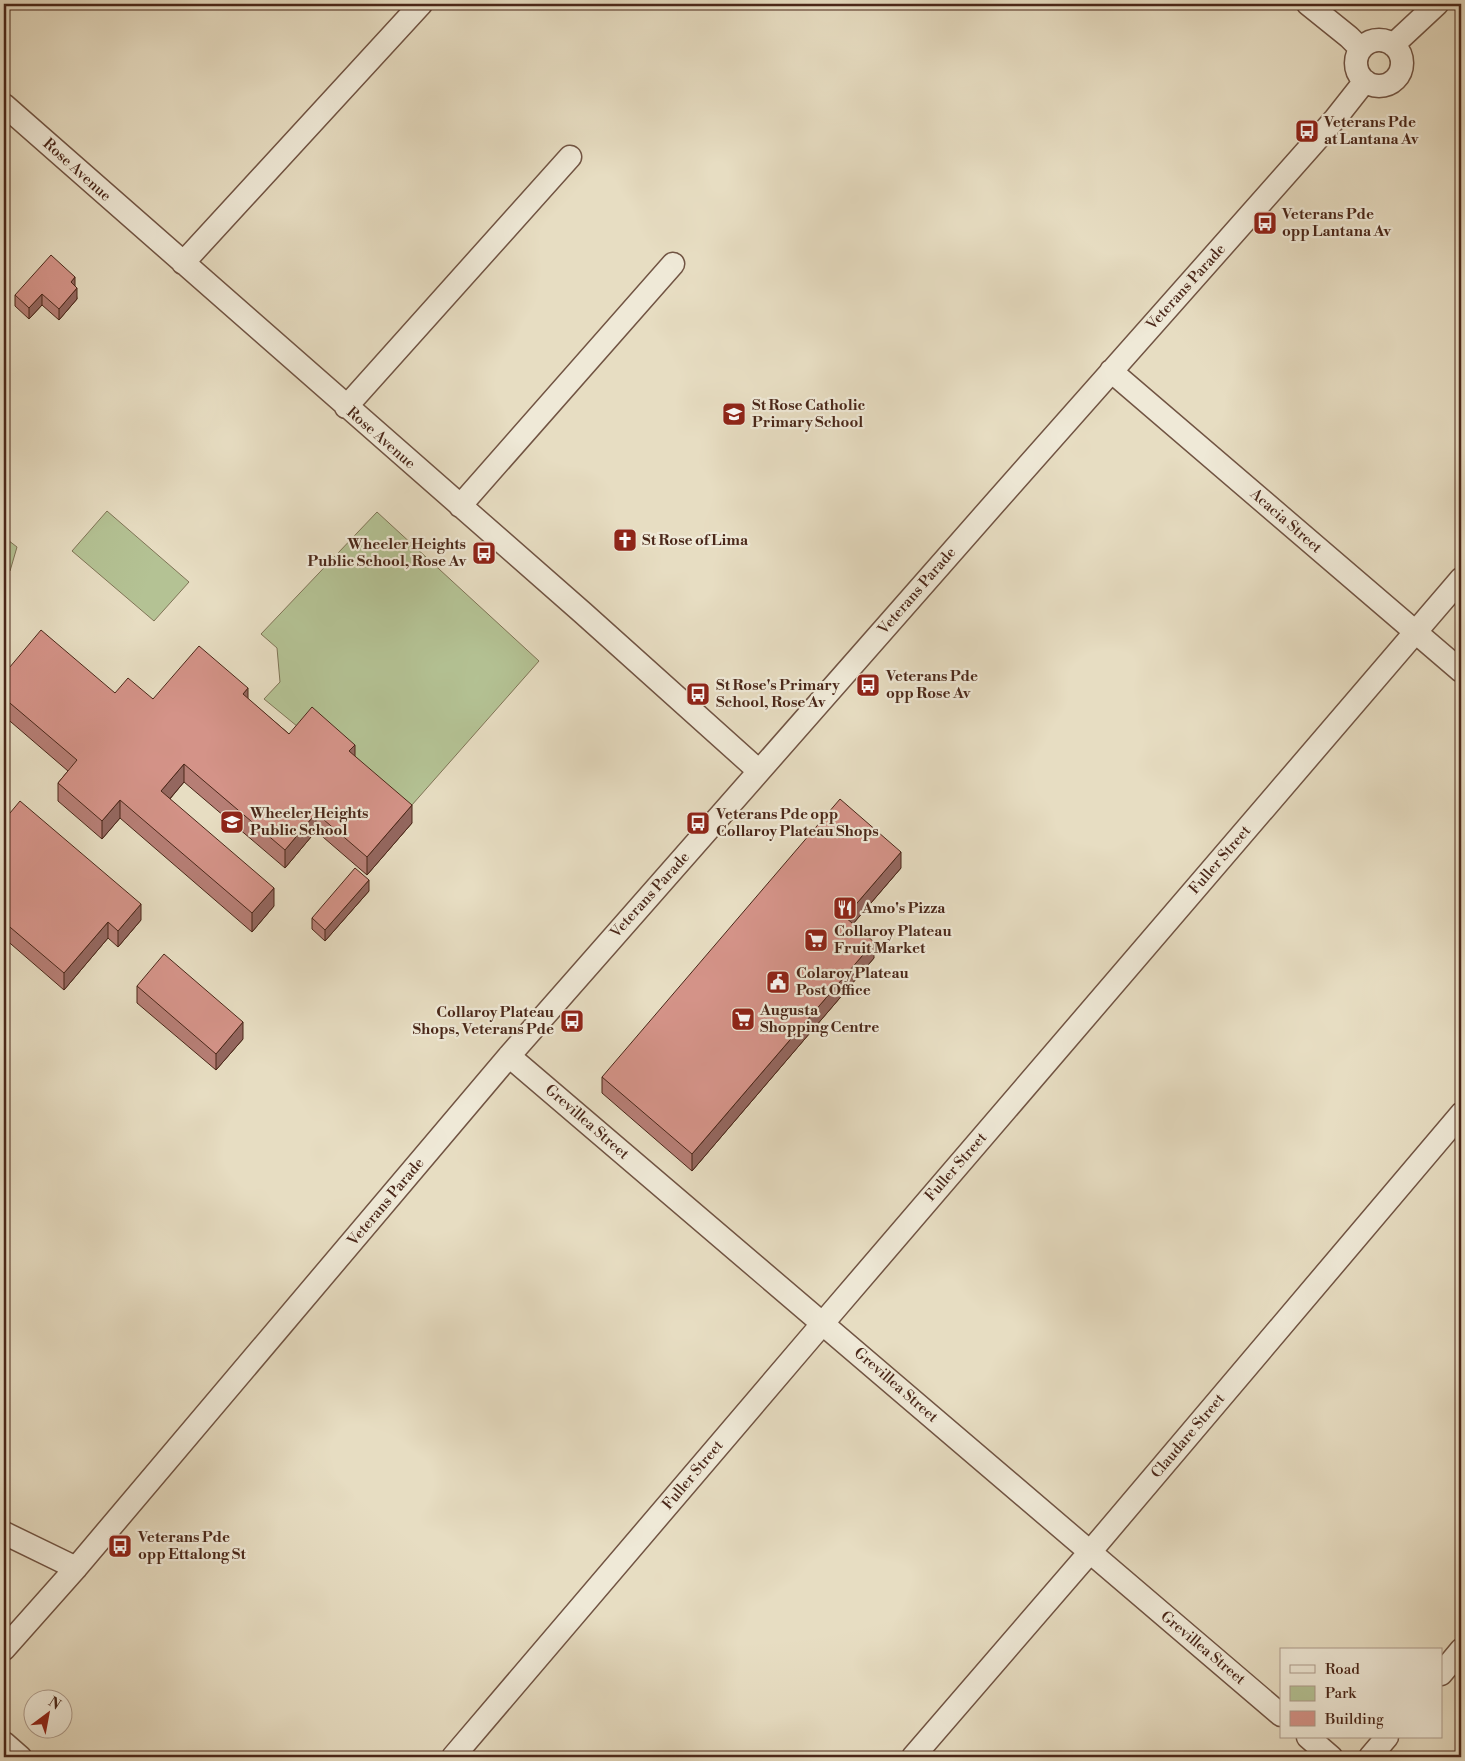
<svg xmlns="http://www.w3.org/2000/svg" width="1465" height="1761" font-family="'Libre Bodoni',serif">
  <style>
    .green { fill: #b4c294; stroke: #7f7456 }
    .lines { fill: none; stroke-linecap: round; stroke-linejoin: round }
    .minor-casing { stroke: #715443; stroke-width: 25 }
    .minor { stroke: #efe9d7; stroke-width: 22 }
    .wall { fill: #b67e75; stroke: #4a2719 }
    .shaded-wall { fill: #94675f; stroke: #4a2719 }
    .building { fill: #d49388; stroke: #4a2719 }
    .labels { text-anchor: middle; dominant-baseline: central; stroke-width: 4.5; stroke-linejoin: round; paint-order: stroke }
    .poi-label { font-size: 15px; font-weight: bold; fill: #4a2719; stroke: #efe9d7; text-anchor: start }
    .street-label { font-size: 15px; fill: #4a2719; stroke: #efe9d7 }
  </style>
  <rect width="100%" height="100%" fill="#e7ddc2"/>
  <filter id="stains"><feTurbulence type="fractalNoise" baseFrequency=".004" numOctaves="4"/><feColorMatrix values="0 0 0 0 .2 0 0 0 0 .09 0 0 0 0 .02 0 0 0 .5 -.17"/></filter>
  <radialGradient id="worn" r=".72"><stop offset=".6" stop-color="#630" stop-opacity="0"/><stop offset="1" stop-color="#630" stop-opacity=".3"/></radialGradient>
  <path class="green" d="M107,511L189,582L154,621L72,551Z
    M377,512L539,661L404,814L264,699L280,682L277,648L261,634Z
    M4,537L17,547L10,571L4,573Z"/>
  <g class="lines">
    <g class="minor-casing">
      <path id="minor" d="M1308,4L1349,37L1361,49
        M1356 63a23 23 0 1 1 46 0a23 23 0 1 1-46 0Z
        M1393,45L1437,4
        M4,105L583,613L759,771
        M183,263L421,4
        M1111,371L1461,671
        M346,407L570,157
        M460,506L673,264
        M509,1056L1281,1715
        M4,1533L76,1568
        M4,1649L76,1568L509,1056L994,504L1335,119L1365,81
        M1441,1674L1461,1650
        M1308,1737L1331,1757
        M4,1743L20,1757
        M453,1757L823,1323L1461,579
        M913,1757L1090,1552L1461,1114
        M1370,1757L1387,1737"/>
    </g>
    <use href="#minor" class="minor"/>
  </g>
  <path class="wall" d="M75,286L77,299L59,320L42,305L29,319L15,306V295Z
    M4,674L153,699H248L289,734L355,756L412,823L367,875L316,831L285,868L184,782L170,799L274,906L252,932L120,818L102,839L58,801V783L68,771L4,716Z
    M4,818L141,920L118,947L108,938L64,990L4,938Z
    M901,868L853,924L874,958L692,1171L602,1093V1077Z
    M369,891L325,941L312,929V918Z
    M137,986L243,1039L216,1070L137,1003Z"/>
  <path class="shaded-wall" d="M75,277V288L71,282Z
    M77,288V299L59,320V309Z
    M42,294V305L29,319V308Z
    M248,688V706L243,694Z
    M355,745V763L349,751Z
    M184,764V782L161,809V791Z
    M120,800V818L102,839V821Z
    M412,805V823L367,875V857Z
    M316,813V831L285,868V850Z
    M901,852V868L845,933V917Z
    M369,880V891L325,941V930Z
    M274,888V906L252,932V913Z
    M141,904V920L118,947V931Z
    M108,922V938L64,990V973Z
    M874,942V958L692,1171V1154Z
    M243,1022V1039L216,1070V1054Z"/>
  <path class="building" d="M51,255L75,277L71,282L77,288L59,309L42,294L29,308L15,295Z
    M41,630L115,693L128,678L153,699L199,646L248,688L243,694L289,734L312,707L355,745L349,751L412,805L367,857L316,813L285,850L184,764L161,791L274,888L252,913L120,800L102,821L58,783L77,760L4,698V674Z
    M840,799L901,852L845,917L874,942L692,1154L602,1077Z
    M20,801L141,904L118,931L108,922L64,973L4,922V818L5,819Z
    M355,868L369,880L325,930L312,918Z
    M164,954L243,1022L216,1054L137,986Z"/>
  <defs>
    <g id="bus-square" transform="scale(1.25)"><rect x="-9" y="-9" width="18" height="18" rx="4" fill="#8f2418" stroke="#efe9d7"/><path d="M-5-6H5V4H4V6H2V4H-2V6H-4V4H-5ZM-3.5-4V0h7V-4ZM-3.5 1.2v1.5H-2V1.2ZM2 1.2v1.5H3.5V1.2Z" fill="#fff"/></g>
    <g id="school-square" transform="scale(1.25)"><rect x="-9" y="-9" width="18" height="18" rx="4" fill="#8f2418" stroke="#efe9d7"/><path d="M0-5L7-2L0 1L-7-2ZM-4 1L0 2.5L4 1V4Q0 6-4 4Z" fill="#fff"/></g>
    <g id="church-square" transform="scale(1.25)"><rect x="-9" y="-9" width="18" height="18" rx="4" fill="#8f2418" stroke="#efe9d7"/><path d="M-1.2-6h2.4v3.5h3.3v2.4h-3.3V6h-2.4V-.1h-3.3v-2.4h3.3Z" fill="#fff"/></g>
    <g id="restaurant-square" transform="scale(1.25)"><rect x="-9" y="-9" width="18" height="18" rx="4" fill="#8f2418" stroke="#efe9d7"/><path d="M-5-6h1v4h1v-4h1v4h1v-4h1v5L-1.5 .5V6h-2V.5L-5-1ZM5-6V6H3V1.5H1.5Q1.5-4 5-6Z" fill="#fff"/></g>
    <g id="supermarket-square" transform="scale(1.25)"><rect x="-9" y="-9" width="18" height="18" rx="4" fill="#8f2418" stroke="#efe9d7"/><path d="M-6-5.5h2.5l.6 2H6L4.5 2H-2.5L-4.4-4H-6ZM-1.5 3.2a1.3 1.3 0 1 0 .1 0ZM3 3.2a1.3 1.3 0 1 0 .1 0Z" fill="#fff"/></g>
    <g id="civic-square" transform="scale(1.25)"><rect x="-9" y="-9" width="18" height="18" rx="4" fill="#8f2418" stroke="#efe9d7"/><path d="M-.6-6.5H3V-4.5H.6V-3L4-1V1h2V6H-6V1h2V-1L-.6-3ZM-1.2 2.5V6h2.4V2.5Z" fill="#fff"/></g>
  </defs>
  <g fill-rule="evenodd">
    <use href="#bus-square" x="1307" y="131"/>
    <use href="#bus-square" x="1265" y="223"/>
    <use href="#school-square" x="734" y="414"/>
    <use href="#church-square" x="625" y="540"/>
    <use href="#bus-square" x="484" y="553"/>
    <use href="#bus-square" x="868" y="685"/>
    <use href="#bus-square" x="698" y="694"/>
    <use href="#school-square" x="232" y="822"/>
    <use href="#bus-square" x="698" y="823"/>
    <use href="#restaurant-square" x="845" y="908"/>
    <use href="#supermarket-square" x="816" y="940"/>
    <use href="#civic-square" x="778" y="982"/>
    <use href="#supermarket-square" x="743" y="1019"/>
    <use href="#bus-square" x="572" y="1021"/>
    <use href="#bus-square" x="120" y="1546"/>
  </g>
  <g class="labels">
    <g class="poi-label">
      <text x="1324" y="122">Veterans Pde<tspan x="1324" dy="17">at Lantana Av</tspan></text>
      <text x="1282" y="214">Veterans Pde<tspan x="1282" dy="17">opp Lantana Av</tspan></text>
      <text x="752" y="405">St Rose Catholic<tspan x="752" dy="17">Primary School</tspan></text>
      <text x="642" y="540">St Rose of Lima</text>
      <text x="466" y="544" text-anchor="end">Wheeler Heights<tspan x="466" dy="17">Public School, Rose Av</tspan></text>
      <text x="886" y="676">Veterans Pde<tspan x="886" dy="17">opp Rose Av</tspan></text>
      <text x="716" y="685">St Rose's Primary<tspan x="716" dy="17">School, Rose Av</tspan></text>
      <text x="250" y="813">Wheeler Heights<tspan x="250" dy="17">Public School</tspan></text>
      <text x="716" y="814">Veterans Pde opp<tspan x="716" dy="17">Collaroy Plateau Shops</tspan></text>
      <text x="862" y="908">Amo's Pizza</text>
      <text x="834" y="931">Collaroy Plateau<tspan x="834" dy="17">Fruit Market</tspan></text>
      <text x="796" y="973">Colaroy Plateau<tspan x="796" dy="17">Post Office</tspan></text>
      <text x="760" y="1010">Augusta<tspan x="760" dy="17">Shopping Centre</tspan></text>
      <text x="554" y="1012" text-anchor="end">Collaroy Plateau<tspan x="554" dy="17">Shops, Veterans Pde</tspan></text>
      <text x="138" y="1537">Veterans Pde<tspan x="138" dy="17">opp Ettalong St</tspan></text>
    </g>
    <g class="street-label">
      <text transform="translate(77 170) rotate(42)">Rose Avenue</text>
      <text transform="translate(1186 287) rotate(-48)">Veterans Parade</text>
      <text transform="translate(381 438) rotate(41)">Rose Avenue</text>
      <text transform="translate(1286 521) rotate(41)">Acacia Street</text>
      <text transform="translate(917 591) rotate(-49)">Veterans Parade</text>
      <text transform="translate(1220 860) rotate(-49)">Fuller Street</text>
      <text transform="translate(650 895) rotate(-48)">Veterans Parade</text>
      <text transform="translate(587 1122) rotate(41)">Grevillea Street</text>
      <text transform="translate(956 1167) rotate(-49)">Fuller Street</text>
      <text transform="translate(386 1202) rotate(-50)">Veterans Parade</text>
      <text transform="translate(896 1385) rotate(41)">Grevillea Street</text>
      <text transform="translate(1188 1436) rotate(-50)">Claudare Street</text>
      <text transform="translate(693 1475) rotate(-50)">Fuller Street</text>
      <text transform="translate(1203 1648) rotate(40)">Grevillea Street</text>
    </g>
  </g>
  <rect width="1465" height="1761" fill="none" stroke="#e7ddc2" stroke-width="20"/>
  <rect x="5" y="5" width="1455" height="1751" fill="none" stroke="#4a2719" stroke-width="2.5"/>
  <rect x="10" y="10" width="1445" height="1741" fill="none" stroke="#4a2719"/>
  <rect x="1280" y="1648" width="162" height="90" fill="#efe9d7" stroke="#ad9b8b"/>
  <rect x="1290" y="1665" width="25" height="8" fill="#efe9d7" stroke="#ad9b8b"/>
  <text x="1325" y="1674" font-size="15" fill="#4a2719">Road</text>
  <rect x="1290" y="1686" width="25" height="15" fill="#b4c294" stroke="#ad9b8b"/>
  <text x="1325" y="1698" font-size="15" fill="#4a2719">Park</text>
  <rect x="1290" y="1711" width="25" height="15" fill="#d49388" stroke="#ad9b8b"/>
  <text x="1325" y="1724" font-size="15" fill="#4a2719">Building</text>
  <g transform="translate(48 1714) rotate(32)"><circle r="24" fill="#efe9d7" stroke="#ad9b8b"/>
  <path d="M0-4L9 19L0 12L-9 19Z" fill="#8f2418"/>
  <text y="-8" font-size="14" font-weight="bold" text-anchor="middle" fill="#4a2719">N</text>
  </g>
  <rect width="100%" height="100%" filter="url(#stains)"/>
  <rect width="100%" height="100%" fill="url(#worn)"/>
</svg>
